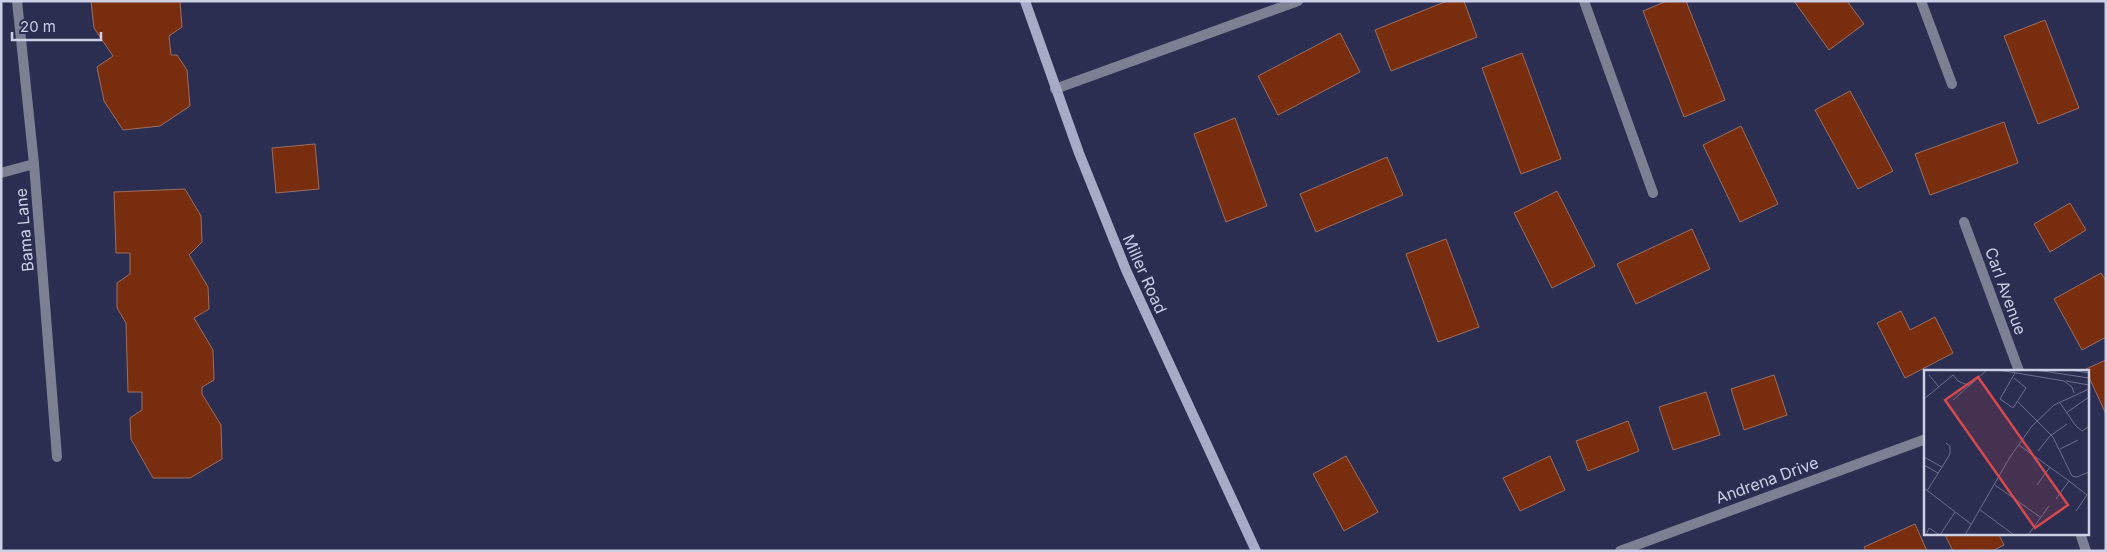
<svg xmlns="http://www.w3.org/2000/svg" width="2107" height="552" font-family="Inter,sans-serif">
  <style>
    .building { fill: #782d0e; stroke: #9b6e5f }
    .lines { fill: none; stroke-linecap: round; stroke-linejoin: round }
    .lane { stroke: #7d8092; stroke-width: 10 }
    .street { stroke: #7d8092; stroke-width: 10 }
    .secondary { stroke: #a8abc8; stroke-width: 10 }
    .labels { text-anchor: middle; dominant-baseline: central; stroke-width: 5; stroke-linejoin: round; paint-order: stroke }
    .street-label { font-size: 16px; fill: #cccfe6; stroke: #2c2e51 }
    .inset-road { fill: none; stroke: #6c6e8d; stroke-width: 1 }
    .view { fill: #d4494e; fill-opacity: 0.15; stroke: #d4494e; stroke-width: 2.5 }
    .inset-edge { fill: none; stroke: #cccfe6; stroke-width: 2.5 }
  </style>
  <rect width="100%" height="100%" fill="#2c2e51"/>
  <path class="building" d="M91,1H180L182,27L169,36L171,55H177L187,70L190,106L160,126L123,130L104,101L97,67L113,56L94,28Z
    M1447,1H1464L1477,37L1391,71L1375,30Z
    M1667,1H1686L1725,100L1684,117L1643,11Z
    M1794,1H1847L1864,24L1829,50Z
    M2045,20L2079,108L2038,124L2004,36Z
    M1340,33L1360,72L1278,115L1258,76Z
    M1522,53L1561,159L1521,174L1482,68Z
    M1850,91L1893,171L1858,189L1815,110Z
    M1235,118L1267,206L1226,222L1194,134Z
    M2004,122L2018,163L1930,195L1915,154Z
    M1741,126L1778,204L1740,222L1703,145Z
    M315,144L319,189L276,193L272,148Z
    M1387,157L1403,195L1316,232L1300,194Z
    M185,189L201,216L202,242L189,255L208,287L209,309L194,318L213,350L214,380L202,387V394L221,425L222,459L190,478H153L131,439L130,418L142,410V392H128L126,323L117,308V283L130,274V253H116L114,192Z
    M1557,191L1595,266L1552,288L1514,213Z
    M2070,203L2086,230L2050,252L2034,224Z
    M1692,229L1710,269L1636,304L1617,264Z
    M1446,239L1479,327L1438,342L1406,254Z
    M2101,273L2106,281V337L2082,350L2054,299Z
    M1901,311L1910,330L1935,317L1953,353L1905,378L1877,323Z
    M2106,360V414L2088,375V371L2086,369Z
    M1774,375L1787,415L1744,430L1731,389Z
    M1706,392L1720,435L1673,450L1659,407Z
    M1628,421L1639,451L1588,471L1576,441Z
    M1346,456L1378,512L1344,531L1313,474Z
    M1550,456L1565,490L1520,511L1503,478Z
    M1915,524L1927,551H1866L1864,547Z
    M1944,533H1998L2004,545L1992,551H1953Z"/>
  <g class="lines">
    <path class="lane" d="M1584,1L1653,193
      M1921,1L1952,84
      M1055,89L1298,1
      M1,173L34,164"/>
    <path class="street" d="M17,1L34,164L57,457
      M1964,222L2019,371
      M2080,533L2086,551
      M1620,551L1926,439"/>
    <path class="secondary" d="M1025,1L1079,153L1126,270L1256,551"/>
  </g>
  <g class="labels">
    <g class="street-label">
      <text transform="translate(24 230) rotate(-95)">Bama Lane</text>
      <text transform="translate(1145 274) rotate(66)">Miller Road</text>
      <text transform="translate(2006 291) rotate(70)">Carl Avenue</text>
      <text transform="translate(1767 480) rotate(-20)">Andrena Drive</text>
    </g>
  </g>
  <g transform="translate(1924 370)">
    <rect width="165" height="165" fill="#2c2e51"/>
    <path class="inset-road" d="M75,0L140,11L148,17L150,23M112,0L165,8M146,0L165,3M5,5L15,17M90,8L102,18L89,38L76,29L91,3M142,11L165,15M0,29L29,5L34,11L46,16M29,30L63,0M94,32L129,67L148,106L153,107L165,102M136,33L152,56L158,61L164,57M142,43L165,27M95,75L145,111L132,129M136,79L154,70M114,81L126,66L143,54M0,87L18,97L3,121M0,95L14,103M18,97L26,84V76L22,73M145,111L163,125L152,141M71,115L116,147M113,115L126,97M0,118L47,154M55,139L90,165M2,165L5,158L16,165M16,165L31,142M41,165L86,87L108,56L130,35L165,19M104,165L125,136"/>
    <path class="view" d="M54,7L144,135L111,158L21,30Z"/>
    <rect width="165" height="165" class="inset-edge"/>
  </g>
  <rect width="2107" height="552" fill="none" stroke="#cccfe6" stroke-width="5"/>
  <path d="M12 32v8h89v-8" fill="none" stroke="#cccfe6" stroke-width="2.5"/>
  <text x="20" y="32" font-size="15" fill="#cccfe6" stroke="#2c2e51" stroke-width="4" paint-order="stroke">20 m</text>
</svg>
